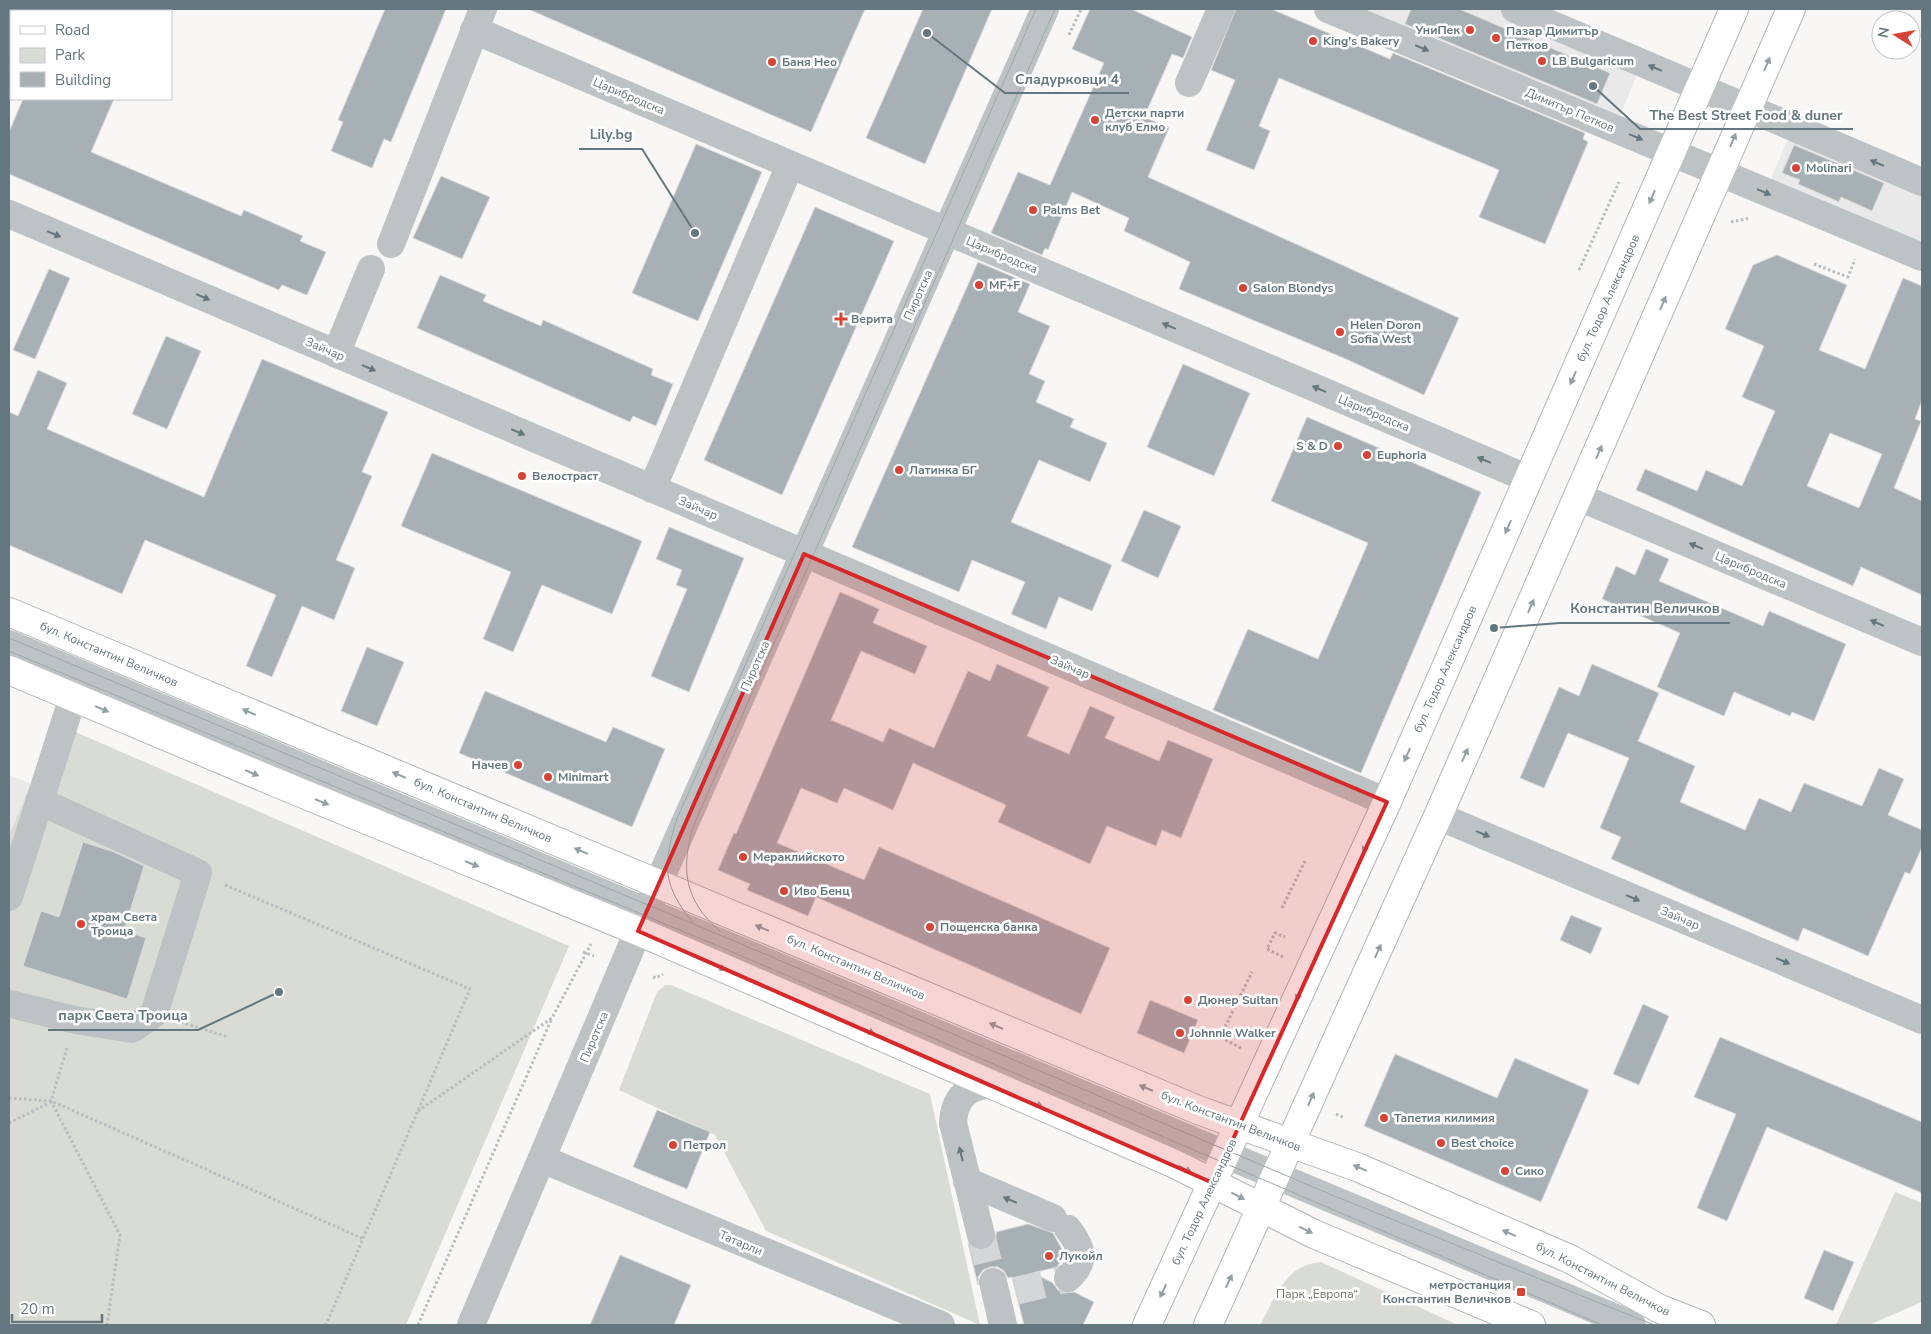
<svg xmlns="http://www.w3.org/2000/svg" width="1931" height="1334" font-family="'Nunito Sans',sans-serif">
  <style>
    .built { fill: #e9e9e9 }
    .green { fill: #d9dcd5 }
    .building { fill: #a7b0b4; stroke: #d9d9d8; fill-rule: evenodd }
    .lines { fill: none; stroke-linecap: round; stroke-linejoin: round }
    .minor-tunnel { stroke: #d3d7d7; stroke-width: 28; stroke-dasharray: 28 14; stroke-linecap: butt }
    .major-casing { stroke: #b1b7ba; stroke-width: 30 }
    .path { stroke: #b8bcbe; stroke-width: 3; stroke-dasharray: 2.5 2.5; stroke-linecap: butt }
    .minor { stroke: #bdc3c5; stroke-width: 28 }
    .major { stroke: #fff; stroke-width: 28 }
    .tram { stroke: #9da6aa; stroke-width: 1 }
    .oneway { fill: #65777e }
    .oneway2 { fill: #93a0a5 }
    .marked { fill: #d62828; fill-opacity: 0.2; stroke: #d62828; stroke-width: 4; stroke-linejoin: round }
    .poi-dot { fill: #d74436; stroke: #fff; stroke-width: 2 }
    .labels { text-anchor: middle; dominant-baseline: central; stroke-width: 5; stroke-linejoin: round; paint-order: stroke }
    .poi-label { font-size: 12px; font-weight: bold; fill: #65777e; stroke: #fff; text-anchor: start }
    .street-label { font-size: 12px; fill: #65777e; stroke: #fff }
    .park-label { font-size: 12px; fill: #6a7763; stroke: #fff }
    .leader { fill: none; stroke: #65777e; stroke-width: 2 }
    .callout-dot { fill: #65777e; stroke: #fff; stroke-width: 2 }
    .callout-label { font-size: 14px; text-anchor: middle; font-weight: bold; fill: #65777e; stroke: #fff; stroke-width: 5; stroke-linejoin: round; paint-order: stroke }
  </style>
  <rect width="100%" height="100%" fill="#f8f7f5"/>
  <path class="built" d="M1352,9H1500L1640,68L1618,120Z
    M1793,128L1922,182V257L1765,192Z
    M9,775L31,784L9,835Z"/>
  <path class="green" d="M57,724L569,946L406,1325H9V835Z
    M665,985H671L930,1094L980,1325L766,1231L715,1135L619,1090L657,992Z
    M1895,1192L1922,1203V1302L1869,1325H1836Z
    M1321,1262L1458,1325H1260C1276,1297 1284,1265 1321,1262Z"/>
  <path class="building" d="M385,9H446L391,142L384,139L372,168L331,151L343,122L338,120Z
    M528,9H865L811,132Z
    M923,9H992L925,164L866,138Z
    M1090,9H1131L1192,37L1183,58L1172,54L1144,117L1169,128L1148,177L1459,318L1424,395L1346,359L1179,289L1190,262L1124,231L1129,218L1072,192L1048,250L1045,248L1042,255L991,233L1018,172L1050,185L1104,63L1072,49Z
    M1236,9H1271L1390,59L1393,53L1585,133L1583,139L1588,142L1545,244L1479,217L1499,170L1279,78L1259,126L1270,131L1254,170L1206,150L1235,80L1211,70Z
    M1411,9H1459L1610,73L1597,104L1405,24Z
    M23,99H114L91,152L241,216L244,210L303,236L300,241L326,252L307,295L282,285L279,290L9,174V132Z
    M696,144L762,172L698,321L632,293Z
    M1794,145L1884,183L1872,211L1841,197L1839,202L1798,184L1800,180L1782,173Z
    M441,176L490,197L462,259L413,238Z
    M815,207L894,241L782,495L704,460Z
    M1777,255L1847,285L1819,350L1865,369L1903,278L1922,286V400L1915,419L1921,421L1894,488L1922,501V595L1861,567L1853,586L1636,490L1645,469L1697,491L1706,470L1742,486L1775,411L1742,397L1764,346L1725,329L1753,265ZM1830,433L1882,454L1859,508L1807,486Z
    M978,262L1030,284L1018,312L1050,326L1029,374L1045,381L1036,402L1074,419L1070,427L1107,443L1090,482L1039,460L1011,522L1112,565L1092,611L1059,597L1046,629L1011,614L1025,582L972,560L959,592L852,547Z
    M49,269L70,278L35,359L13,350Z
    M440,275L486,295L483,301L541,326L543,320L653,369L651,375L673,384L656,426L633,416L630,422L417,328Z
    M166,336L201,351L167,429L132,414Z
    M262,359L388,412L362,472L372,476L336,560L355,568L334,620L302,606L272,677L246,666L276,595L145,540L122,594L9,545V412L18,416L38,370L67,383L47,429L204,497Z
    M1183,364L1250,393L1214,476L1147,447Z
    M1307,417L1481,492L1361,773L1213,710L1248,629L1318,659L1368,543L1271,501Z
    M432,453L642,541L612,614L542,585L513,652L483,639L511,572L401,526Z
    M1144,510L1181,526L1158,578L1121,561Z
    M669,527L744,558L689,692L651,676L687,589L676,585L682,570L656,559Z
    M1646,549L1669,559L1659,581L1763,626L1769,611L1846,644L1814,721L1792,712L1790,716L1734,692L1724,716L1657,687L1680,633L1602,599L1616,566L1635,575Z
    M840,592L879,609L873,623L927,646L915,674L861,651L831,720L883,742L889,728L934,748L968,671L990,681L997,664L1049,687L1027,736L1069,754L1090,706L1115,717L1105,738L1159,761L1168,740L1213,759L1181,838L1162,830L1156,846L1107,826L1090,864L998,822L1006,805L913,763L893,810L844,788L837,803L801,788L777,843L864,880L879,847L1110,948L1081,1014L816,897L808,916L747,890L750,884L718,870L734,833L736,834Z
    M367,647L404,662L377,726L341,711Z
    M1592,664L1659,693L1638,741L1695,766L1680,802L1745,830L1759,798L1791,812L1804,783L1862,806L1879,768L1904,779L1888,815L1922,830V847L1910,874L1905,872L1868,956L1803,928L1798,941L1611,859L1621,837L1600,828L1629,758L1568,733L1544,788L1520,778L1559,687L1579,696Z
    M485,691L606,742L613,727L665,749L632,827L459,753Z
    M83,842L114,852L144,866L124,931L146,938L127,999L23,966L41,911L59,917Z
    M1571,915L1602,928L1591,954L1560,940Z
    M1150,1000L1198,1020L1184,1053L1137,1033Z
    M1643,1004L1669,1016L1639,1085L1613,1074Z
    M1720,1037L1922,1122V1193L1767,1127L1727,1221L1697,1208L1736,1114L1694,1097Z
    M1395,1054L1497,1098L1515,1058L1589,1090L1541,1202L1364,1126Z
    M657,1110L710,1132L687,1189L633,1167Z
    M1028,1224L1053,1233L1065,1255L1057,1267L1033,1273L1053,1283L1058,1290L1064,1293L1074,1292L1094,1302L1083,1325H1024L1012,1277L1008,1278L1004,1271L998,1267H990L983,1270L978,1277V1285L968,1243L976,1250H985L992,1246L996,1239V1232Z
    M1824,1250L1854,1262L1833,1311L1804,1298Z
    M620,1255L691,1285L674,1325H590Z"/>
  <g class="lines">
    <path class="minor-tunnel" d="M981,1235L993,1282
      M1016,1291L1068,1278"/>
    <g class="major-casing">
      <path id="major" d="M9,612L1198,1110L1357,1167L1570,1259L1660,1309L1701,1325
        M9,670L277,783L638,931L1175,1164L1314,1234L1531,1325
        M1147,1325L1387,802L1734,9
        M1208,1325L1438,816L1791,9"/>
    </g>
    <path class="path" d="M1069,35L1081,9
      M1731,222L1750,218
      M1814,264L1848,277L1855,259
      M1579,270L1619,182
      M225,885L470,989L326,1325
      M1282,908L1305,861
      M583,952L594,956
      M1283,957L1267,949L1275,933L1285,937
      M653,977L656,978L663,974
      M181,1022L228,1037
      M67,1048L51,1101L120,1235L107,1325
      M1241,1048L1220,1037L1252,972
      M9,1098L51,1101L364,1239
      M418,1111L552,1018L591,944
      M1336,1114L1345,1118
      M9,1123L51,1102
      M418,1325L552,1018"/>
    <path class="minor" d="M1328,9L1922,257
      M1515,9L1922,182
      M474,30L1529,479
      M1189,83L1221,9
      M9,214L1387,802
      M391,244L483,9
      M336,354L371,269
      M652,489L790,165
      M1579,497L1922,642
      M9,644L1632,1325
      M1438,816L1922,1020
      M9,897L73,697
      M11,1004L75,1020L132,1029L154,1014L198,873L39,801
      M542,1159L941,1325
      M967,1181L1053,1218
      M1068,1229C1082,1247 1087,1261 1068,1278
      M981,1235L953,1123C954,1099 967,1085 992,1085
      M993,1282L1003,1325
      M471,1325L658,884L1045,9"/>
    <use href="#major" class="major"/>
    <path class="tram" d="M9,638L727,938L1332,1195L1654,1325
      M9,651L723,948L1602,1325
      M693,923C662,884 663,866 676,821L1036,9
      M720,931C683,900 680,866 695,822L1055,9"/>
  </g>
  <defs><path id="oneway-solid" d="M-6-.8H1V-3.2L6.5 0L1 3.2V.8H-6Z" transform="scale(1.25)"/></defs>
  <g class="oneway">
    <use href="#oneway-solid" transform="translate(1422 48) rotate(23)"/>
    <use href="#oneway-solid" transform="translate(1655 68) rotate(-157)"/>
    <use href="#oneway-solid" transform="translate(1636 137) rotate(23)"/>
    <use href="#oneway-solid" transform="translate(1877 163) rotate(-157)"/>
    <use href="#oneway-solid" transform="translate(1764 192) rotate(23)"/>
    <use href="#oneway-solid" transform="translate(54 234) rotate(23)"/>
    <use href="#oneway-solid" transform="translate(203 297) rotate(23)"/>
    <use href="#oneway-solid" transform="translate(1169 326) rotate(-157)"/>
    <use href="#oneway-solid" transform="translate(369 368) rotate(23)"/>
    <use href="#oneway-solid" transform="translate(1319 389) rotate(-157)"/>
    <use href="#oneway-solid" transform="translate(518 432) rotate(23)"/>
    <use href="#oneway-solid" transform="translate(1484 460) rotate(-157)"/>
    <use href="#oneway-solid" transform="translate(1696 546) rotate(-157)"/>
    <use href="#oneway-solid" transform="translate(1877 623) rotate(-157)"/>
    <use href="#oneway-solid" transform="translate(1483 834) rotate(22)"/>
    <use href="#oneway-solid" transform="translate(1633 898) rotate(23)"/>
    <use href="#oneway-solid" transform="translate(1783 961) rotate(23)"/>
    <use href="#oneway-solid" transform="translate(961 1154) rotate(-104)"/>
    <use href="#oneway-solid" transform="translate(1010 1200) rotate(-157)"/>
  </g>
  <g class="oneway2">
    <use href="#oneway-solid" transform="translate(1767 64) rotate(-66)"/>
    <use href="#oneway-solid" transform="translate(1733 140) rotate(-67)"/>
    <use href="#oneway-solid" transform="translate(1652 197) rotate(114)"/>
    <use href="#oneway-solid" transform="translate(1663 303) rotate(-67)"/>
    <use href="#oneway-solid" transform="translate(1573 378) rotate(114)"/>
    <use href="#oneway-solid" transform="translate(1599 452) rotate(-67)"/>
    <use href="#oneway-solid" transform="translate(1508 527) rotate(114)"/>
    <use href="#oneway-solid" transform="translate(1531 606) rotate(-66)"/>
    <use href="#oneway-solid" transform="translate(102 709) rotate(23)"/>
    <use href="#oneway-solid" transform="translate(249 712) rotate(-157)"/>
    <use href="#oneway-solid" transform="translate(1407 755) rotate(114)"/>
    <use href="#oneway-solid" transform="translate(1465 755) rotate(-66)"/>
    <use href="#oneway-solid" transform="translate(252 773) rotate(23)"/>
    <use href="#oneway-solid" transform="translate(399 775) rotate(-157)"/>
    <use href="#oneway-solid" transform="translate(322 802) rotate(22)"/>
    <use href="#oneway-solid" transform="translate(1366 846) rotate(114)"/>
    <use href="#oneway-solid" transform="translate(581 851) rotate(-157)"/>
    <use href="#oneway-solid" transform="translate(472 864) rotate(22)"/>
    <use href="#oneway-solid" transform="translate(762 928) rotate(-157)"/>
    <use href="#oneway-solid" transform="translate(1378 951) rotate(-66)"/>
    <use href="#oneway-solid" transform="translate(719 967) rotate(23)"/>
    <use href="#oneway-solid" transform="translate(1299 994) rotate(114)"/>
    <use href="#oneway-solid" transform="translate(996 1026) rotate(-157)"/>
    <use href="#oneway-solid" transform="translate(868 1031) rotate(23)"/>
    <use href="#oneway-solid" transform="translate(1146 1088) rotate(-157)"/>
    <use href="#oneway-solid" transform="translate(1311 1099) rotate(-66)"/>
    <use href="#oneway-solid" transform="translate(1036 1104) rotate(23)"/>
    <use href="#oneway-solid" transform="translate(1360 1168) rotate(-157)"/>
    <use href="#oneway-solid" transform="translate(1185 1169) rotate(27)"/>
    <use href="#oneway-solid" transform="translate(1238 1196) rotate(27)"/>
    <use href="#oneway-solid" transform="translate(1306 1230) rotate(26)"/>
    <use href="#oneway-solid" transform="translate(1509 1233) rotate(-156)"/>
    <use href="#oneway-solid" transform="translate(1229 1281) rotate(-65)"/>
    <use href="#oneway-solid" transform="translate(1163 1291) rotate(115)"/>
  </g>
  <path class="marked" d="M804,554L1387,802L1213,1183L638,931Z"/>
  <g class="poi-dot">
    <circle cx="1470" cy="30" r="5"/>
    <circle cx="1496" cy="38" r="5"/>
    <circle cx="1313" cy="41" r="5"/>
    <circle cx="1542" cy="61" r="5"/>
    <circle cx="772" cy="62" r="5"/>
    <circle cx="1095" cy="120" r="5"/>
    <circle cx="1796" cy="168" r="5"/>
    <circle cx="1033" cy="210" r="5"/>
    <circle cx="979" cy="285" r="5"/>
    <circle cx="1243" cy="288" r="5"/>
    <path d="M838.5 311.5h5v5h5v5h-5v5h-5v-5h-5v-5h5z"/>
    <circle cx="1340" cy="332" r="5"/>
    <circle cx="1338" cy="446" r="5"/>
    <circle cx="1367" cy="455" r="5"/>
    <circle cx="899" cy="470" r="5"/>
    <circle cx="522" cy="476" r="5"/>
    <circle cx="518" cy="765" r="5"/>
    <circle cx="548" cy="777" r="5"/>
    <circle cx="743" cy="857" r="5"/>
    <circle cx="784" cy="891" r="5"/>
    <circle cx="81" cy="924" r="5"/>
    <circle cx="930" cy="927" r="5"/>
    <circle cx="1188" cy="1000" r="5"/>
    <circle cx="1180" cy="1033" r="5"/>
    <circle cx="1384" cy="1118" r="5"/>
    <circle cx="1441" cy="1143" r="5"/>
    <circle cx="673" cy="1145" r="5"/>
    <circle cx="1505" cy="1171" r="5"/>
    <circle cx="1049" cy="1256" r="5"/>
    <rect x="1516" y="1287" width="10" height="10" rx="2.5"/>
  </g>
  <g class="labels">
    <g class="poi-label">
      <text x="1460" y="30" text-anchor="end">УниПек</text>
      <text x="1506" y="31">Пазар Димитър<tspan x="1506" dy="14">Петков</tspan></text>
      <text x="1323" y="41">King's Bakery</text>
      <text x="1552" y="61">LB Bulgaricum</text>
      <text x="782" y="62">Баня Нео</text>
      <text x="1105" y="113">Детски парти<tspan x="1105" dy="14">клуб Елмо</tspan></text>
      <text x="1806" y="168">Molinari</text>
      <text x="1043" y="210">Palms Bet</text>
      <text x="989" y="285">MF+F</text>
      <text x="1253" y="288">Salon Blondys</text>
      <text x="851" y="319">Верита</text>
      <text x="1350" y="325">Helen Doron<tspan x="1350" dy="14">Sofia West</tspan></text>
      <text x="1328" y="446" text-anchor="end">S &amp; D</text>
      <text x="1377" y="455">Euphoria</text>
      <text x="909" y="470">Латинка БГ</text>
      <text x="532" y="476">Велостраст</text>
      <text x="508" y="765" text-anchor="end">Начев</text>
      <text x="558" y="777">Minimart</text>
      <text x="753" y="857">Мераклийското</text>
      <text x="794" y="891">Иво Бенц</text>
      <text x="91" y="917">храм Света<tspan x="91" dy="14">Троица</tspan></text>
      <text x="940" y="927">Пощенска банка</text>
      <text x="1198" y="1000">Дюнер Sultan</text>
      <text x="1190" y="1033">Johnnie Walker</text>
      <text x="1394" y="1118">Тапетия килимия</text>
      <text x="1451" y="1143">Best choice</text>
      <text x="683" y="1145">Петрол</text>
      <text x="1515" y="1171">Сико</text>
      <text x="1059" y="1256">Лукойл</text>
      <text x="1511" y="1285" text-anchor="end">метростанция<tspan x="1511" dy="14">Константин Величков</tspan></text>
    </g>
    <g class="street-label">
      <text transform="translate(629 96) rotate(23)">Царибродска</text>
      <text transform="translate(1570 110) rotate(23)">Димитър Петков</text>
      <text transform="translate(1002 255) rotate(23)">Царибродска</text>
      <text transform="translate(918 295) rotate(-66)">Пиротска</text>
      <text transform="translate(1608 298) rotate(-66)">бул. Тодор Александров</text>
      <text transform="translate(325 349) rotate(23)">Зайчар</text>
      <text transform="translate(1374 413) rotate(23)">Царибродска</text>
      <text transform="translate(698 508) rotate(23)">Зайчар</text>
      <text transform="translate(1751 570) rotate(23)">Царибродска</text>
      <text transform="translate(109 654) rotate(23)">бул. Константин Величков</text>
      <text transform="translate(755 666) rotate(-66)">Пиротска</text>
      <text transform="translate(1070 667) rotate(23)">Зайчар</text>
      <text transform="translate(1445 669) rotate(-66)">бул. Тодор Александров</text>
      <text transform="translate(483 810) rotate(23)">бул. Константин Величков</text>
      <text transform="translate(1680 918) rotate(23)">Зайчар</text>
      <text transform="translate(856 967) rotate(23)">бул. Константин Величков</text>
      <text transform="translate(594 1037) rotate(-67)">Пиротска</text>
      <text transform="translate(1231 1121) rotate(21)">бул. Константин Величков</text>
      <text transform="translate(1204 1202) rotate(-65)">бул. Тодор Александров</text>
      <text transform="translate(741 1243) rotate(23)">Татарли</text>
      <text transform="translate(1603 1279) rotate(27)">бул. Константин Величков</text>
    </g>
    <g class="park-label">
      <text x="1317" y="1294">Парк „Европа“</text>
    </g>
  </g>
  <path class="leader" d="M927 33L1005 93H1129M1593 86L1640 129H1853M695 233L642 149H579M1494 628L1560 623H1730M279 992L198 1030H48"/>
  <g class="callout-dot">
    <circle cx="927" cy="33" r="5"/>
    <circle cx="1593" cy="86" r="5"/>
    <circle cx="695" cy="233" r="5"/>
    <circle cx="1494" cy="628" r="5"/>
    <circle cx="279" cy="992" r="5"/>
  </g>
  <g class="callout-label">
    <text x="1067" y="84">Сладурковци 4</text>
    <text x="1746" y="120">The Best Street Food &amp; duner</text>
    <text x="611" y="139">Lily.bg</text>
    <text x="1645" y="613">Константин Величков</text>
    <text x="123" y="1020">парк Света Троица</text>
  </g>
  <rect width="1931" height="1334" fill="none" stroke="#65777e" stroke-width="20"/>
  <rect x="10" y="10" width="162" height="90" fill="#ffffff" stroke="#c1c9cb"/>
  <rect x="20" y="26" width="25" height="8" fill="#ffffff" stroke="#c1c9cb"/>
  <text x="55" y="35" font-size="15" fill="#65777e">Road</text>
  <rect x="20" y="48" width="25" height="15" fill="#d9dcd5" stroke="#c1c9cb"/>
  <text x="55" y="60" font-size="15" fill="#65777e">Park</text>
  <rect x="20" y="72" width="25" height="15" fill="#a7b0b4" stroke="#c1c9cb"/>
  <text x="55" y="85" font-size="15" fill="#65777e">Building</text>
  <g transform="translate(1896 35) rotate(281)"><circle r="24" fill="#ffffff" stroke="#c1c9cb"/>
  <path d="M0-4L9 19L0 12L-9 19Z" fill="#d74436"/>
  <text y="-8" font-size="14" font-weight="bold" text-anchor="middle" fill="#65777e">N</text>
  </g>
  <path d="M12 1314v8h90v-8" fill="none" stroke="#65777e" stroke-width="2.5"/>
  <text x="20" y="1314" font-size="15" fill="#65777e" stroke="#ffffff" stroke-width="4" paint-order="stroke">20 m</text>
</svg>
